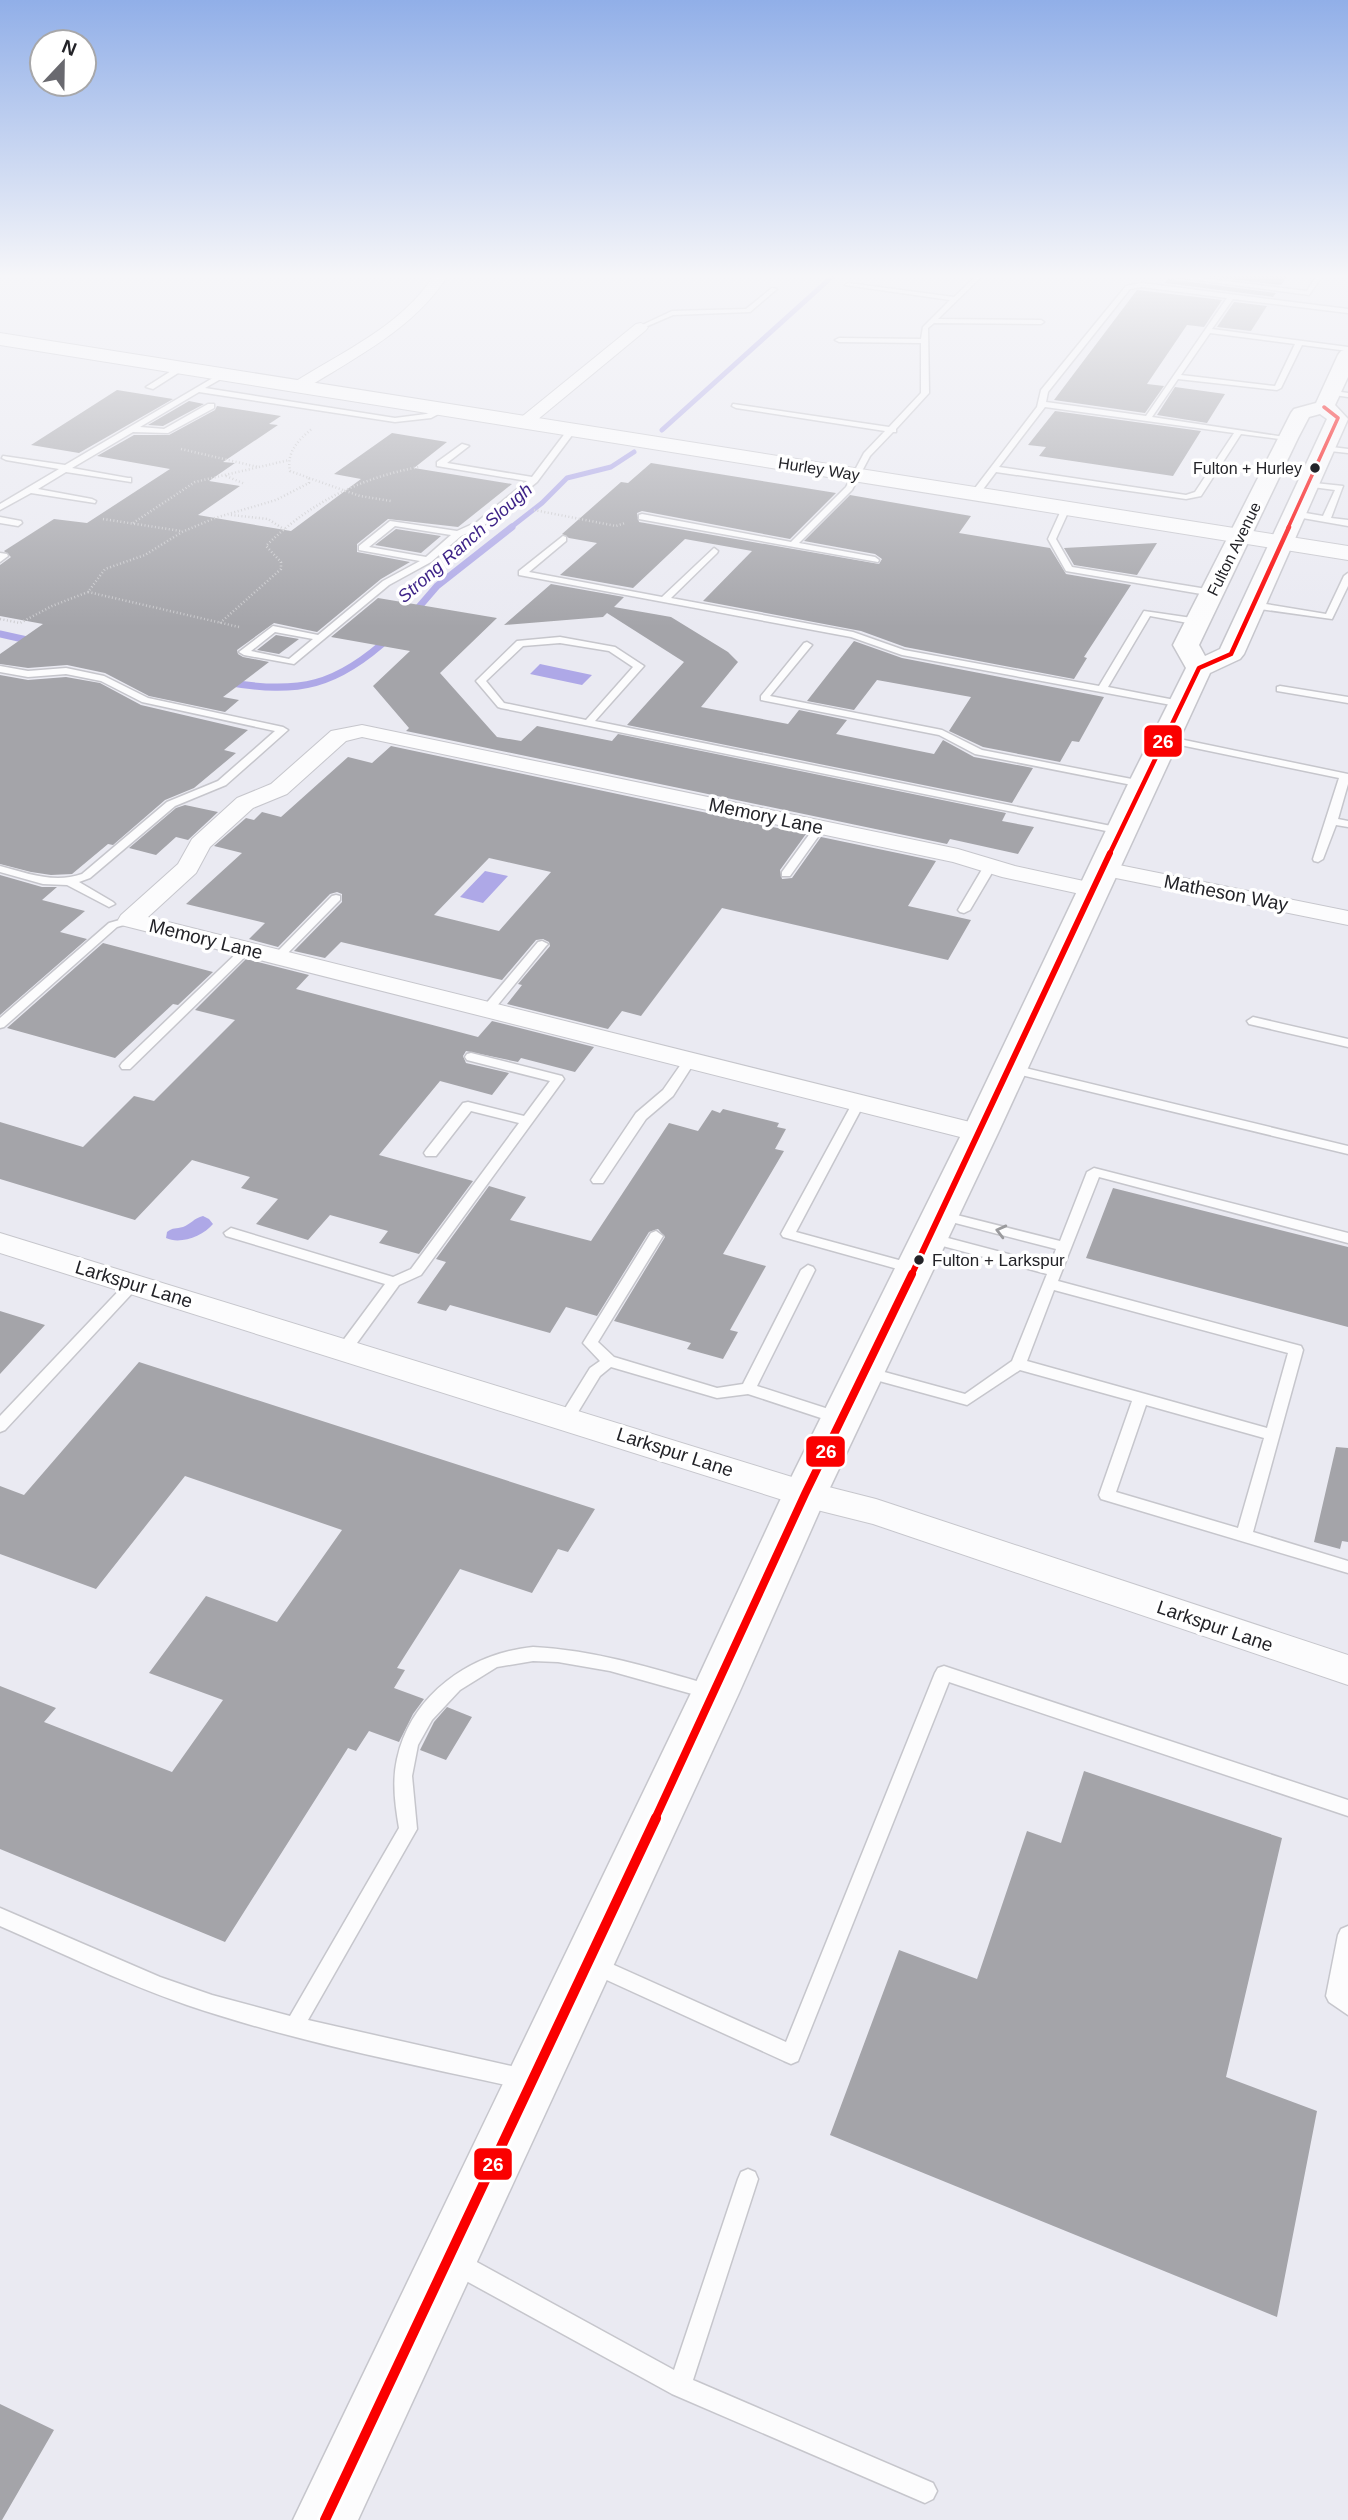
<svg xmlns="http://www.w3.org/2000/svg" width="1348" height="2520" font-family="Helvetica,sans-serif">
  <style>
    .water { fill: #aea8e7 }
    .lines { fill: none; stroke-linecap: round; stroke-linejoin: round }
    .stream-far1 { stroke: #aea8e7; stroke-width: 5 }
    .stream { stroke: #aea8e7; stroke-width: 7 }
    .building { fill: #a4a4a9; fill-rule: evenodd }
    .service-casing { stroke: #c6c6cc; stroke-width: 3 }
    .minor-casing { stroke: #c6c6cc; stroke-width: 2 }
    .tertiary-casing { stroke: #c6c6cc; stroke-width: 2 }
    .secondary-casing { stroke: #c6c6cc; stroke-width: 3 }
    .path { stroke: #cacacd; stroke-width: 2.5; stroke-dasharray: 1 2.5; stroke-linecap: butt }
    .service { fill: #fcfcfd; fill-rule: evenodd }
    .minor { fill: #fcfcfd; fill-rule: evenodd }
    .tertiary { fill: #fcfcfd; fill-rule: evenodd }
    .secondary { fill: #fcfcfd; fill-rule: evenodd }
    .bus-1-far4-casing { stroke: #fff; stroke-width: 6 }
    .bus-1-far3-casing { stroke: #fff; stroke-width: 8 }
    .bus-1-far2-casing { stroke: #fff; stroke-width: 10 }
    .bus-1-far1-casing { stroke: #fff; stroke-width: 13 }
    .bus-1-casing { stroke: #fff; stroke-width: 16 }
    .bus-1-far4 { stroke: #fa0000; stroke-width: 3.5 }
    .bus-1-far3 { stroke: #fa0000; stroke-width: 4.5 }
    .bus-1-far2 { stroke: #fa0000; stroke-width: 6 }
    .bus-1-far1 { stroke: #fa0000; stroke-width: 8 }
    .bus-1 { stroke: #fa0000; stroke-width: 10 }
    .oneway { stroke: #9a9a9d }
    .bus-dot { fill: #232328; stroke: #fff; stroke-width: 2.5 }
    .labels { text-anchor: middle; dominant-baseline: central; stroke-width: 7; stroke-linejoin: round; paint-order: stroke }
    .far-bus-label { font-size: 16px; fill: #232328; stroke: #fff; text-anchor: end }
    .far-street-label { font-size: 16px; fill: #232328; stroke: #fff }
    .bus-label { font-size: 17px; fill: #232328; stroke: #fff; text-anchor: start }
    .far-water-label { font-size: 18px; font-style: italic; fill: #3e2488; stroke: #fff }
    .street-label { font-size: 19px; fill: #232328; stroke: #fff }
    .line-badge { stroke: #fff; stroke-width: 2.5 }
    .badge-label { font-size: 19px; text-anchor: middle; font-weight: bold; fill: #fff }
  </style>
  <rect width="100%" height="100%" fill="#eaeaf2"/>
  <path class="water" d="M540,664L592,675L582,685L530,674Z
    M485,871L508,876L483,903L460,897Z
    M203,1216L209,1219L213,1224C203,1236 180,1245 166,1238L167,1232C173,1227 176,1229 183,1227C191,1224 194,1218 203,1216Z"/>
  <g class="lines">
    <path class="stream-far1" d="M662,430L834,275
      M510,528L542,503L567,478L611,467L634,452"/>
    <path class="stream" d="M412,615L437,586L512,527
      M0,634L36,642
      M226,682C299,695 337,686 391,636"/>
  </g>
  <path class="building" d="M1195,275H1288L1281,285Z
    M1168,279L1276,293L1273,297L1165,283Z
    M1137,290L1222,300L1204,327L1187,325L1147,384L1164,386L1145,413L1054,400Z
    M1234,302L1267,306L1251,331L1217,327Z
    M1175,387L1225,394L1207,423L1157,415Z
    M117,390L173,399L79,453L31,445Z
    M189,401L204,404L163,426L148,425Z
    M217,406L281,416L269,424L278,425L223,462L235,463L209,481L240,486L198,515L291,531L361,479L334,474L392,433L447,442L414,468L512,484L458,527L388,519L357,544V552L410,562L381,579L317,632L274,623L237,650L238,654L243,657L269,662L223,697L239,700L225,712L149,696L105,673L67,665L28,668L0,664V654L43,624L0,616V565L11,557L4,551L54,519L87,523L170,469L97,456L134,435H169L215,410Z
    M1055,411L1201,431L1173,476L1039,456L1046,447L1028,445Z
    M651,463L836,493L790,539L642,511L637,513L639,522L879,564L882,559L875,554L804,541L850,495L971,516L959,533L1050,548L1066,574L1131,585L1084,657L1087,658L1074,679L905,647L861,631L703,601L752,551L685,539L633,588L560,575L597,543L569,538L562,534L621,482L628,483Z
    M396,529L441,536L421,553L375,545Z
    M1157,543L1137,575L1074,565L1064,548Z
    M551,584L624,597L614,607L671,617L728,652L738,662L701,707L788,724L799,710L847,720L836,734L934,754L943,740L974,757L1033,768L1012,803L627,725L684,662L607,613L603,617L504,625Z
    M378,598L497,618L440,673L497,737L521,741L537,726L612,741L618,734L1006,813L1002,821L1034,827L1018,854L950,839L947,844L406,731L409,728L373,686L410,651L331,637Z
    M276,635L299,639L279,654L257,650Z
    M854,641L902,658L1104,697L1079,742L1072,741L1060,762L983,747L949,731L971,697L877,680L854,710L807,701Z
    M0,675L28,680L66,677L100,683L141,705L248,730L224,750L236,753L194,788L165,800L113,845L108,844L72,874L51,875L31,872L0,864Z
    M391,746L806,834L780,870L782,879L792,878L821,837L936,861L908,906L971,920L948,960L722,908L641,1016L622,1011L608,1029L507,1004L522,985L518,984L550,946L549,942L543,939L536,940L502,980L341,942L325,958L294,951L342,902V894L337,892L330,894L278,947L249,939L265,923L186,904L242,853L214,846L246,818L254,820L262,812L281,817L348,757L372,763ZM489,858L551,872L499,931L434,915Z
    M185,805L218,812L188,840L176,837L156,855L129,848L176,808Z
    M0,875L42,887H57L42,900L85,911L60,932L87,939L0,1015Z
    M103,943L213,972L178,1005L173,1004L115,1058L7,1028Z
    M246,959L309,975L296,989L478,1037L492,1021L594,1047L575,1072L521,1058L518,1062L466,1051L463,1056L466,1063L509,1073L492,1095L440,1081L379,1155L473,1181L419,1254L379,1243L388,1231L330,1215L308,1240L256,1224L278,1199L241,1188L250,1177L192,1160L135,1220L0,1179V1122L83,1147L134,1096L154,1101L235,1020L195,1010Z
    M723,1109L779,1123L777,1127L786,1129L775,1149L784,1151L723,1254L766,1266L730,1330L738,1332L723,1359L687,1349L691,1343L614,1321L665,1237L658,1229L649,1232L597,1316L566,1307L550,1333L450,1305L446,1311L417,1303L446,1262L436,1259L489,1186L526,1197L510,1220L591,1241L669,1123L698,1131L712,1110L720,1113Z
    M1113,1188L1348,1247V1327L1086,1258Z
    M0,1311L45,1325L0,1374Z
    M139,1362L595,1509L568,1552L558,1549L532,1593L460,1569L397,1668L405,1670L394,1688L424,1699L413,1714L399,1742L369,1731L356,1751L348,1748L225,1942L0,1849V1686L56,1708L44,1722L172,1772L223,1700L149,1673L206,1596L277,1622L342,1530L185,1476L96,1589L0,1554V1486L24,1495Z
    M1336,1447L1348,1448V1542L1342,1541L1340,1549L1314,1542Z
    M447,1707L472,1717L446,1760L420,1750L434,1722Z
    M1084,1771L1282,1838L1226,2077L1317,2111L1277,2317L830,2135L899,1950L977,1979L1027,1831L1061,1843Z
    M0,2404L54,2430L2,2520H0Z"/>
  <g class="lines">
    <g class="service-casing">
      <path id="service" d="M977,275H983L938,319L1041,320L1044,322L1041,324L934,323L928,328L929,393L896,429V432H893L870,456L852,490L799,543L875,557L879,560L878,562L639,519V515L642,514L791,542L846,487L864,453L885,431L736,408L732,406L733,404L889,427L921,393V343L839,342L835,340L839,338L921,339L923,327L950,300L845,285L848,283L954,297Z
        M1160,275H1176L1307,291L1317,275H1323L1309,295Z
        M1142,283L1348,309V313L1233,299L1212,329L1348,347V351L1302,345L1281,388L1277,390L1178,379L1152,417L1291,438L1287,440L1241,434L1201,496L1186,499L996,472L978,496H972V492L1037,407L1041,390L1126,286ZM1142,287L1227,298L1146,416L1046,402L1048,392L1130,289ZM1210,333L1295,344L1275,386L1181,375ZM1045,407L1234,433L1195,492L1186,495L999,467Z
        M772,288L777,289L750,312L673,315L643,328L638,327L672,311L746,309Z
        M179,366L186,368L153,389L146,387Z
        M223,372L227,374L226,376L205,388L395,418L426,414L444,407L448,409L431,418L395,422L199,392L140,427L164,429L208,404H214V408L168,433L133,432L72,468L128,478H131V482L66,472L38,489L92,499L96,501L95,503L31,493L0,510V504L59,469L6,460L2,458L3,456L65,465Z
        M1327,390L1348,393V397L1327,394Z
        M569,428L576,430L537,482L483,526L461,536L431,562L389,585L294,664L244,655L239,652L273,626L318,635L383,581L420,561L359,550V546L390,521L457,531L477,522L527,481L437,466V462L462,444L469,446L447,463L532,477ZM395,526L451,535L426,557L369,547ZM275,632L313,639L289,659L251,651Z
        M1324,446L1348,449V453L1321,450L1320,448Z
        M1305,482L1343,486L1331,518L1348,520V526L1291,516L1290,514L1294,511L1323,516L1335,490L1305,486Z
        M1063,506L1070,508L1056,539L1072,567L1213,590L1217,593L1213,596L1066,571L1048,539Z
        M0,517L21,521L22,523L18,526L0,523Z
        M563,536L566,537V541L529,572L662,597L714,548L718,551L717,553L671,598L853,632L904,650L1099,686L1144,611L1199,619L1204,622L1199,625L1150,616L1108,687L1185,702L1187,704L1182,707L902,655L851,637L519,575V571Z
        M0,553L7,554L8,556L0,562Z
        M1348,573V586L1332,619L1253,608L1248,605L1253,602L1326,614L1344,576Z
        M560,637L615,647L644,666L595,721L1121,828L1126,831L1121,834L501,708L498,707L476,681L517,641ZM560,643L609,651L633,667L586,720L504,703L486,681L523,646Z
        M807,642L812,645L770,696L942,730L982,750L1142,781L1147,784L1142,787L975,754L939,735L761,700V696L804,643Z
        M0,666L28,671L66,668L104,676L148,698L283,727L288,730L226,785L175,806L90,878L79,882L113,902L115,904L109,907L67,885L43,884L0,872V866C27,873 54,884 82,874L167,802L218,781L275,731L142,702L101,681L66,674L28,677L0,672Z
        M1280,686L1348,697V703L1277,691V687Z
        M1165,736L1348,774V784L1338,819L1348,821V827L1336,825L1323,859L1318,862L1314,861L1313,859L1339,778L1161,741L1160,739Z
        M820,824L825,827L790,876H782V872L816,825Z
        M990,863L996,866L970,910L964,913L960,912L958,910L984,866Z
        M336,895L340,896V900L283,958H275V954L332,896Z
        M130,917L134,918V922L117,927L4,1027L0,1028V1018L109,923Z
        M542,941L548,944L546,946L492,1012H484L482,1009L484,1006L538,942Z
        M247,946L253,949L251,951L130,1069H122L120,1066L122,1063L243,947Z
        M1253,1017L1348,1039V1047L1249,1024L1247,1021Z
        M471,1053L562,1076L564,1079L421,1275L399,1285L349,1354H339L337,1350L339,1346L385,1284L226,1236L224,1233L231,1228L393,1277L411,1269L519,1123L471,1111L436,1156H426L424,1153L426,1150L463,1103L468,1102L524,1116L550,1081L467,1060L465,1057L467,1054Z
        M690,1056L696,1060L673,1096L646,1119L603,1183H593L591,1180L636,1113L663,1090L686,1057Z
        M1009,1064L1348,1146V1154L1005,1071L1003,1068L1005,1065Z
        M859,1098L865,1102L796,1232L917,1265L919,1268L917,1271L912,1273L783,1237L781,1234L853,1102Z
        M1094,1168L1348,1233V1243L1099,1177L1058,1281L1301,1346L1303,1350L1253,1532L1348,1561V1573L1101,1499L1099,1495L1132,1401L1020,1370L967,1405L861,1376L859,1372L861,1368L866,1367L965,1394L1012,1361L1047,1274L924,1241L922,1238L929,1233L1050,1265L1056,1249L936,1218L934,1215L941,1211L1060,1241L1087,1172ZM1054,1290L1288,1353L1267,1428L1027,1361ZM1146,1405L1264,1438L1238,1528L1116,1492Z
        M656,1231L663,1236L598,1342L614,1357L717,1388L743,1384L801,1270L808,1265L813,1267L815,1270L757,1386L847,1415L850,1419L847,1423L842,1425L748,1394L717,1398L611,1367L600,1376L572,1422H562L559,1418L590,1368L600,1361L583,1343L651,1233Z
        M133,1279L140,1284L138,1287L5,1430L0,1432V1416L128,1281Z
        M533,1647C594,1650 652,1668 710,1685L716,1687L719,1692L716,1697L710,1699L610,1671L558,1662L533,1661L497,1667L460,1690L432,1720L418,1745L412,1776L417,1829L308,2020L524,2069L531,2072L534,2079L531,2086L524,2089C411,2064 296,2042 187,2005C123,1983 62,1953 0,1926V1908L160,1977L212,1995L290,2016L399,1828C395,1805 392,1781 397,1759C411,1694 471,1653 533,1647Z
        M944,1666L1348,1800V1816L949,1682L798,2061L791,2064L784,2061L587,1971L584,1965L587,1959L594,1956L786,2042L935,1673L938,1668Z
        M1348,1926V2015L1329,2002L1326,1996L1338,1935L1341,1929Z
        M748,2169L755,2172L758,2179L693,2380L933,2483L937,2491L933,2499L925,2503L672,2394L448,2271L445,2263L448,2255L456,2252L464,2255L674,2370L738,2179L741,2172Z"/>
    </g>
    <g class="minor-casing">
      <path id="minor" d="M434,275H448C415,328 356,357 305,389H293L291,386L293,383C342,352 403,325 434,275Z
        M641,323L648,327L646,330L531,425H519L517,422L519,419L636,324Z
        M362,725L958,849L1015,866L1102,885L1106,890L1102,895L1094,897L1002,877L953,862L362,737L346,741L287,794L253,808L210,847L196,873L148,917L990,1127L994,1133L990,1139L980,1142L121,925L118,920L121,915L178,864L192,839L237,798L271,784L331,731Z
        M1104,862L1348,911V925L1096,874L1092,869L1096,864Z
        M0,1233L805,1481L876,1499L1348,1655V1685L873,1524L805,1507L0,1253Z"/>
    </g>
    <g class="tertiary-casing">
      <path id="tertiary" d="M0,333L1348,546V560L0,345Z"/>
    </g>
    <g class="secondary-casing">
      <path id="secondary" d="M1348,349V377L1335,405L1348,419L1244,654L1240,659L1210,673L998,1133L827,1494L739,1693L358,2520H293L691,1693L783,1494L962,1133L1128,784L1186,668L1173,645L1291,413L1294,409L1316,403L1338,355L1341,351ZM1320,414L1327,419L1220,649L1205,656L1199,645L1298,438L1309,417Z"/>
    </g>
    <path class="path" d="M181,449L258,467
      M226,476L245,484
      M309,478L360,496L391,501
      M534,510L616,526L625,523
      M231,515L268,519L285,530
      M103,519L181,531
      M133,523L195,482L289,460
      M0,619L20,623L52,606L88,592
      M220,623L281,569V562L266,546C309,503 360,478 419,467
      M239,627L88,592L105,569L145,555L182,532L215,518L276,500L309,483V478L290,471C286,452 299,439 313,428"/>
    <use href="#service" class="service"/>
    <use href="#minor" class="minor"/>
    <use href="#tertiary" class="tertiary"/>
    <use href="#secondary" class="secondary"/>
    <g class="bus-1-far4-casing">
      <path id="bus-1-far4" d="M1288,528L1338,418L1324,407"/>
    </g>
    <g class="bus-1-far3-casing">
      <path id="bus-1-far3" d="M1109,855L1199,668L1231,654L1289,527"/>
    </g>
    <g class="bus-1-far2-casing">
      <path id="bus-1-far2" d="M911,1276L1110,853"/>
    </g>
    <g class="bus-1-far1-casing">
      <path id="bus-1-far1" d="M655,1819L805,1494L912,1274"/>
    </g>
    <g class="bus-1-casing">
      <path id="bus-1" d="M325,2520L656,1818"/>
    </g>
    <use href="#bus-1-far4" class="bus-1-far4"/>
    <use href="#bus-1-far3" class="bus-1-far3"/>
    <use href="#bus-1-far2" class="bus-1-far2"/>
    <use href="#bus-1-far1" class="bus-1-far1"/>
    <use href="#bus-1" class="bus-1"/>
  </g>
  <defs><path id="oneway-chevron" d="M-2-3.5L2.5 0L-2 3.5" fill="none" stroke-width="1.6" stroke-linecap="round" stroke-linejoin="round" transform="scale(1.75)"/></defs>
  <use class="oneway" href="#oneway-chevron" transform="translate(1001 1231) rotate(-166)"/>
  <linearGradient id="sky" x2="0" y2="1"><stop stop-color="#91afe8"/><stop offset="0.44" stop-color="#f6f6f9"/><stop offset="1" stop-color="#f6f6f9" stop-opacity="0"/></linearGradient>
  <rect width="1348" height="627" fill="url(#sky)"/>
  <g class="bus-dot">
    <circle cx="1315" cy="468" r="6"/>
    <circle cx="919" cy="1260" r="6"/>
  </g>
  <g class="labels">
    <g class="far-bus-label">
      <text x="1302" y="468">Fulton + Hurley</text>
    </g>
    <g class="far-street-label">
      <text transform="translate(819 469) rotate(9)">Hurley Way</text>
      <text transform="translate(1234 549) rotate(-64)">Fulton Avenue</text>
    </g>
    <g class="bus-label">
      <text x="932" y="1260">Fulton + Larkspur</text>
    </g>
    <g class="far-water-label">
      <text transform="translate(465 543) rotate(-41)">Strong Ranch Slough</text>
    </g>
    <g class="street-label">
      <text transform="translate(766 816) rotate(12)">Memory Lane</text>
      <text transform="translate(1226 893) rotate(11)">Matheson Way</text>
      <text transform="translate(206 939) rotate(14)">Memory Lane</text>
      <text transform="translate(134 1284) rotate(17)">Larkspur Lane</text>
      <text transform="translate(675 1452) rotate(18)">Larkspur Lane</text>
      <text transform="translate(1215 1626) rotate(19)">Larkspur Lane</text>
    </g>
  </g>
  <g class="line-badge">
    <rect x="1143" y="724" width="40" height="34" rx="7" fill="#fa0000"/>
    <rect x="805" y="1435" width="41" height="33" rx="7" fill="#fa0000"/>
    <rect x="473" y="2147" width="40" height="34" rx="7" fill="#fa0000"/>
  </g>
  <g class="badge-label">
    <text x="1163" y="748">26</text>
    <text x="826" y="1458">26</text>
    <text x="493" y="2171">26</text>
  </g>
  <g transform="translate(63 63) rotate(22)"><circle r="33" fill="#ffffff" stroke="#a7a7a9" stroke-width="2"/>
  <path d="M0-5L12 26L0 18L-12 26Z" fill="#69696f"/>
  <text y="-10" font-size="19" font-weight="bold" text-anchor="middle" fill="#232328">N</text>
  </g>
</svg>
